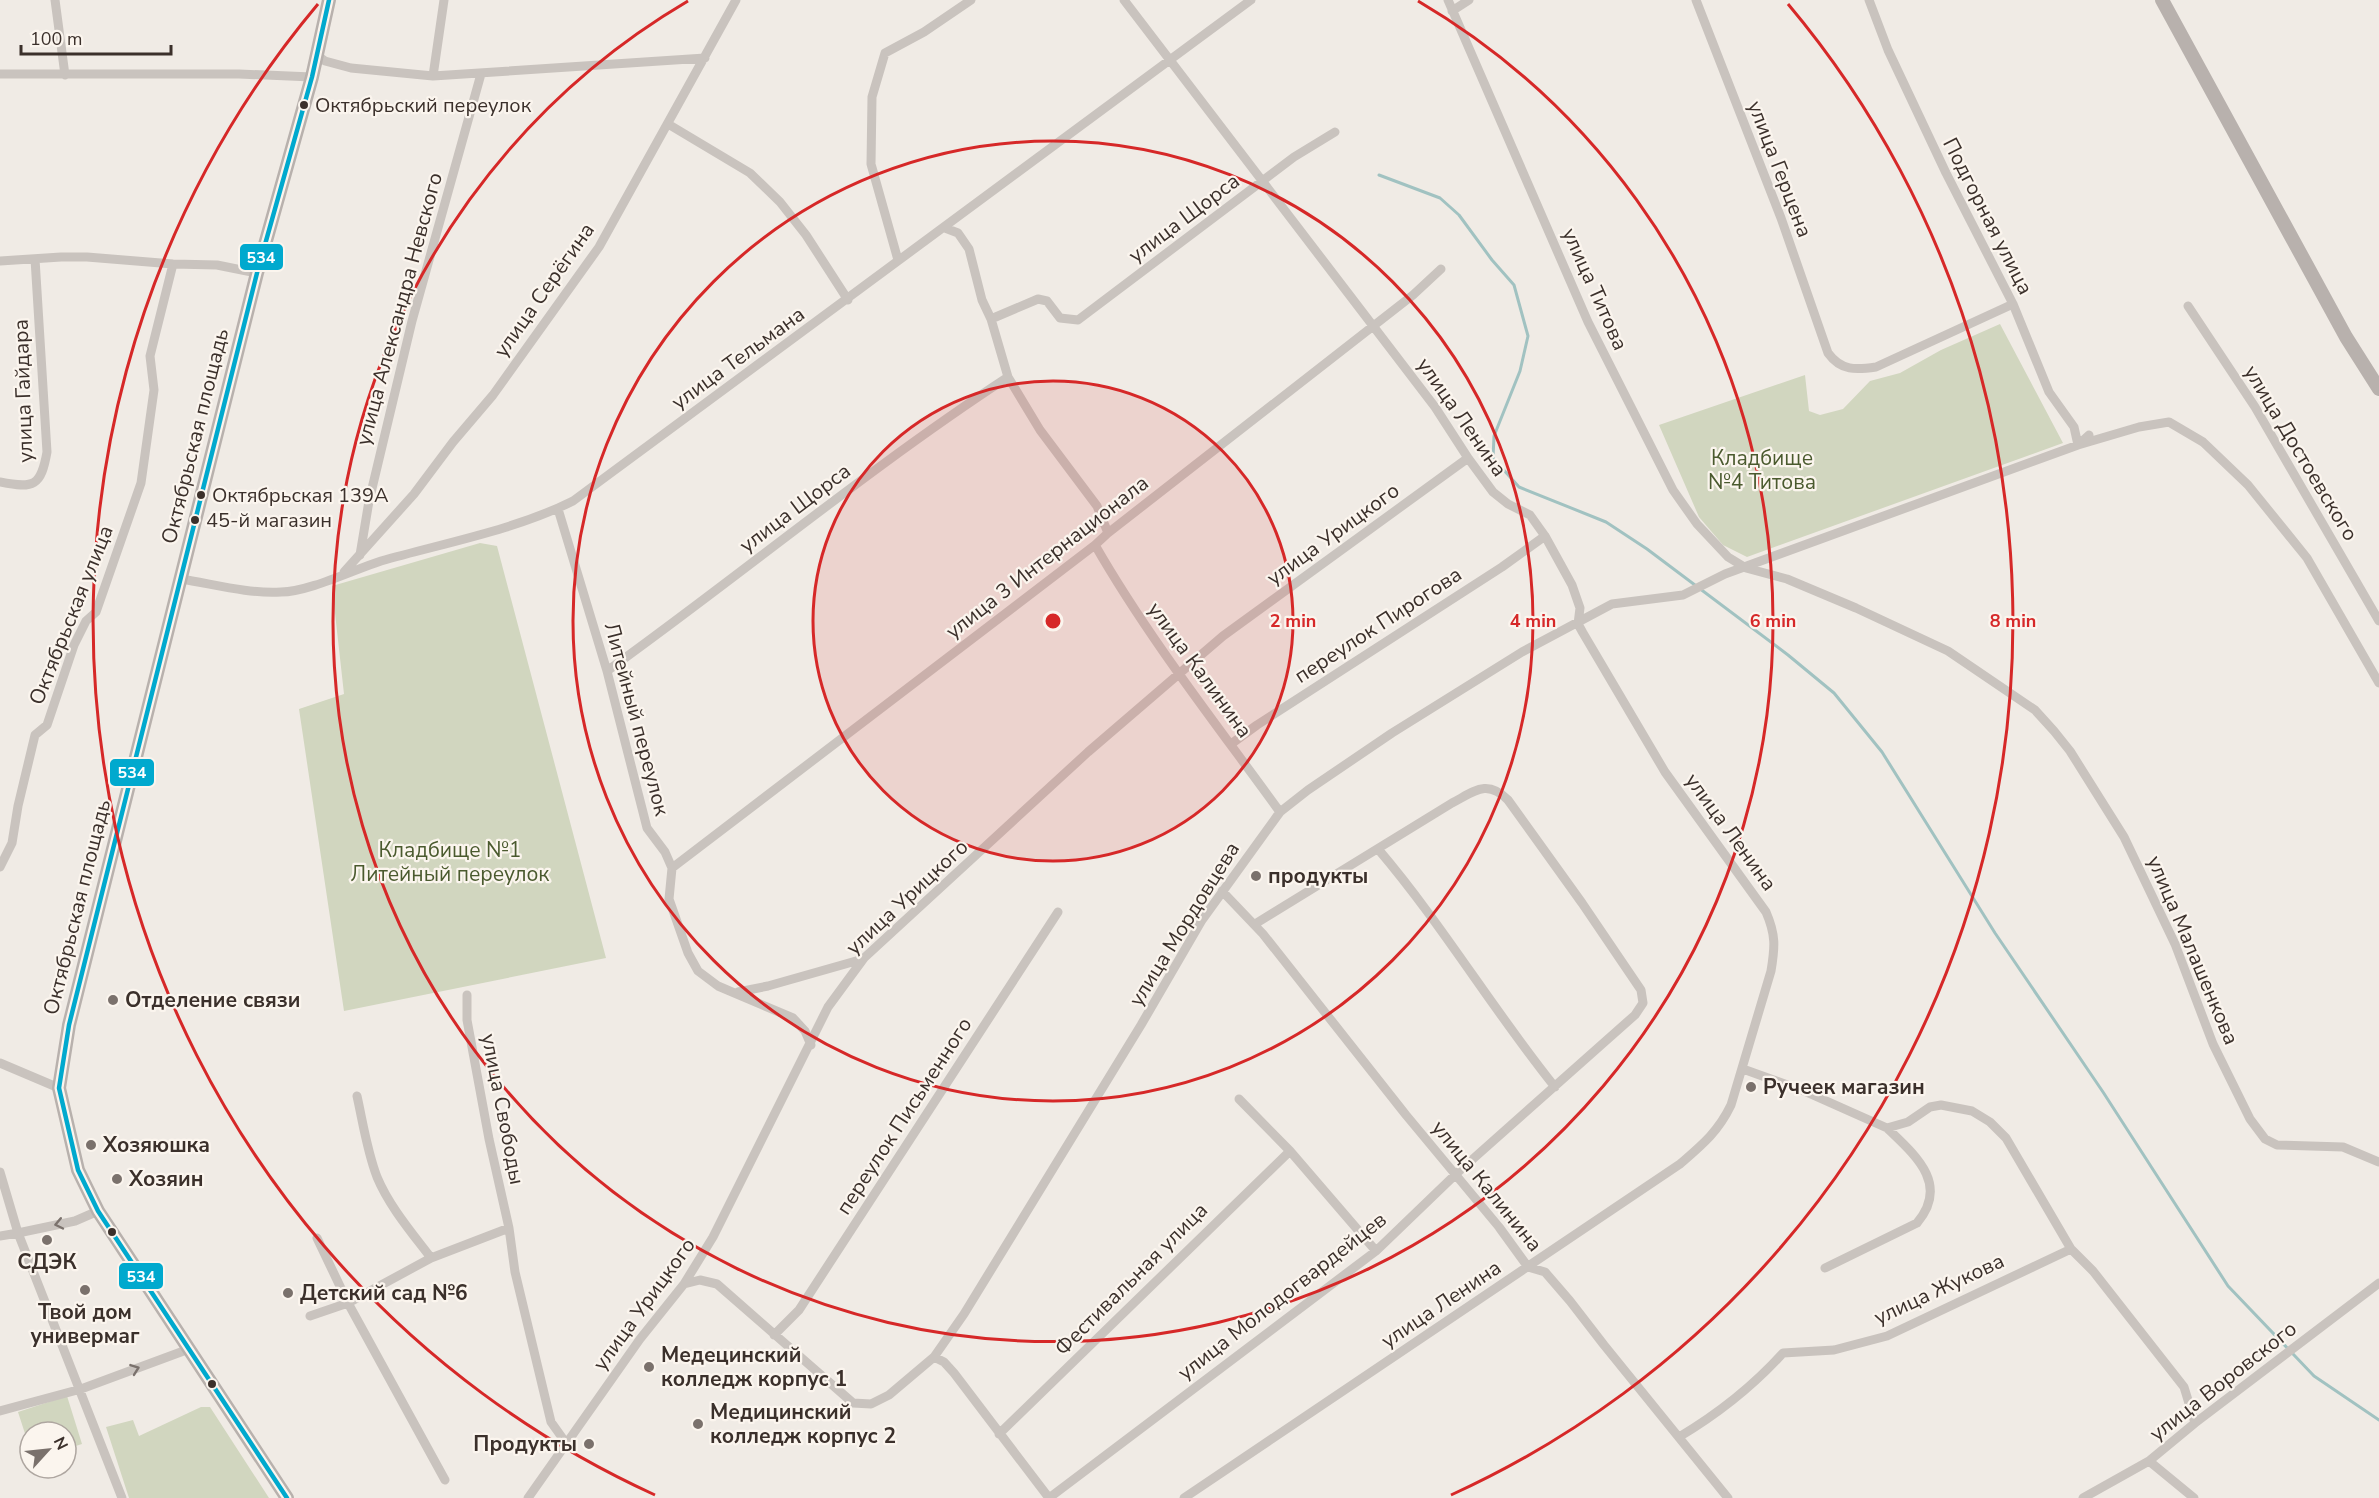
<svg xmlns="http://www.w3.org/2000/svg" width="2379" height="1498" font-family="'Nunito Sans',sans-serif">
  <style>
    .green { fill: #d1d6bf }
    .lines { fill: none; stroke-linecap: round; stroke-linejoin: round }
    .stream { stroke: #a1c2c1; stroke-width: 3 }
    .street { stroke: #c9c3be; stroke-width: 9 }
    .primary { stroke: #b8b1ad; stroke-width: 14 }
    .bus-1-casing { stroke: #fbf5ee; stroke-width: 9 }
    .bus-1 { stroke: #00a9ce; stroke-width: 4.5 }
    .oneway { stroke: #7b726d }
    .ring { fill: none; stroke: #d62828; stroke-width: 3 }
    .bus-dot { fill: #3b302b; stroke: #fbf5ee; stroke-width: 2 }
    .poi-dot { fill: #7a716c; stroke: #fbf5ee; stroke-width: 2 }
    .labels { text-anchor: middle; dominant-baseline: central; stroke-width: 4.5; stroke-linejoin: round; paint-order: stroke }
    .bus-label { font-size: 20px; fill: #3b302b; stroke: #fbf5ee; text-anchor: start }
    .street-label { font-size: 21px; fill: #3b302b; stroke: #fbf5ee }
    .park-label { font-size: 21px; fill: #4a5a2e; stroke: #fbf5ee }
    .poi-label { font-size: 21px; font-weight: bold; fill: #3b302b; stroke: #fbf5ee; text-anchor: start }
    .centre { fill: #d62828; stroke: #fbf5ee; stroke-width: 3 }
    .ring-label { font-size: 18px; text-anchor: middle; font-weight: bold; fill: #d62828; stroke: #fbf5ee; stroke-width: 4.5; stroke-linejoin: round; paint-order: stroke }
    .line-badge { stroke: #fbf5ee; stroke-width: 2 }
    .badge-label { font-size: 16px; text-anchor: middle; font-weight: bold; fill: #fff }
  </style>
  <rect width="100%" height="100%" fill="#f0ebe5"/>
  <path class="green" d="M2000,324L2063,443L1747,557L1723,545L1699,517L1659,425L1805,375L1809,411L1820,415L1843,409L1870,381L1900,373L1941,350Z
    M480,543L497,546L606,958L344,1011L299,709L344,694L332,586Z
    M67,1396L82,1444L66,1449V1432H30V1449L18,1412Z
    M201,1407H210L269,1498H129L106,1427L133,1420L139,1436Z"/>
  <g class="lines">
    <path class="stream" d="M1379,175L1440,198L1459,215L1492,260L1514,285L1528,336L1520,371L1494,436L1493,458L1519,487L1606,522L1647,549L1788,655L1834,693L1882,752L1995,933L2103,1092L2228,1286L2314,1376L2379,1420"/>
    <path class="street" d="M55,0L65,75
      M1124,0L1435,407L1468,458L1493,492L1508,504L1530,515L1545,536L1572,585L1580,608L1578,624L1583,633L1665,772L1766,912C1776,935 1775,947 1771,971L1731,1105C1718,1132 1702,1145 1680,1164L1184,1498
      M1448,0L1588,322L1673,490L1697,524L1728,557L1746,568L1787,579L1856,608L1948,651L2035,710L2054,731L2070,751L2124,837L2175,944L2213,1044L2250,1119L2265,1139L2277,1145L2343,1147L2379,1162
      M1696,0L1781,218L1828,353C1841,371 1856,370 1876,367L2013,304
      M1869,0L1888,50L1946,173L2013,304L2049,392L2074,427L2078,445L2139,427L2169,422L2203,442L2248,485L2307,558L2379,683
      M1452,11L1469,0
      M317,55L325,61L351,68L433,76L705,58
      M0,74H239L312,77
      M433,76L444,0
      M668,124L750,173L780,202L806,235L848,300
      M945,228L958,233L969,249L982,300L991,319L1008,377L1040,430L1097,506L1108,533
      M898,260L871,164L872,97L885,53L924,32L971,0
      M0,261L61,257H87L173,264L217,265L257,273
      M2188,306L2255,407L2379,621
      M991,319L1038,299L1047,301L1060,318L1078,320L1294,157L1335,132
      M0,482C34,489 41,486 47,452L35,259
      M558,509L607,671L647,828L665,852L672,868L669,899L688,953L698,971L718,986L793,1018L805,1031L811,1045
      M1095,545C1149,639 1217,725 1280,812
      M360,555L369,501L412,321L481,74
      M344,572L414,494L453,442L493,395L599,247L736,0
      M181,579C213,584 248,594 281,592C308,592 353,570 381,561C444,543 515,530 573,501L1251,0
      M607,671C742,574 869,468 1008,377
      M1231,744L1257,725L1502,567L1545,536
      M1378,849C1442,924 1493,1010 1555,1087
      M0,867L12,843L18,806L35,735L47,725L74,645L86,621L96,612L141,483L154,390L150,356L173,264
      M672,868L1095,545L1108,533L1413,295L1441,269
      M1222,891L1263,934L1406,1115L1499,1227L1528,1267L1545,1272L1570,1301L1604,1345L1728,1498
      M738,992L768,986L863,959
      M467,995V1020L489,1139L509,1228L515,1272L551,1422L566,1443
      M0,1063L59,1088
      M357,1096C363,1123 367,1151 377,1177C389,1206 412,1233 431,1258
      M1239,1099L1290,1151L1376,1251
      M0,1172L18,1233L0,1236
      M98,1211L75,1221L18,1233L122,1498
      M317,1238L348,1303L445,1480
      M2071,1249L2093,1271L2184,1387L2195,1423
      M1825,1268L1917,1223C1950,1184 1915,1155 1887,1128
      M684,1284L700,1280L717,1284L853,1403L871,1404L889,1395L934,1357L964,1314L1141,1025L1202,920L1280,812L1308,790L1392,733L1522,652L1612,604L1683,595L1725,574L2078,445L2089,435
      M310,1316L348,1303L431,1258L509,1228
      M774,1335L799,1310L1058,912
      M934,1357L944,1362L954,1373L1049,1498
      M0,1411L81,1389L189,1349
      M999,1434L1290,1151
      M1679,1437C1716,1415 1754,1385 1783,1353L1834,1350L1887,1336L2071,1249L2006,1138L1990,1122L1972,1111L1941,1105L1930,1107L1908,1122L1887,1128L1804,1091L1743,1069
      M2149,1461L2194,1498
      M528,1498L640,1339L684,1284L713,1237L828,1007L864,958L1088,752L1223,636L1468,458
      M1049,1498L1376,1251L1456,1174L1635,1015L1643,1003L1641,990L1582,903L1508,800C1487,779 1475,791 1452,803L1255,924
      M2083,1498L2149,1461L2195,1423L2379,1283"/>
    <path class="primary" d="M2162,0L2346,337L2379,389
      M287,1498L98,1211L78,1170L59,1088L69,1025L257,273L312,77L329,0"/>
    <g class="bus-1-casing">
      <path id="bus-1" d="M287,1498L98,1211L78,1170L59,1088L69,1025L257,273L312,77L329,0"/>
    </g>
    <use href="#bus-1" class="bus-1"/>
  </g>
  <defs><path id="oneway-chevron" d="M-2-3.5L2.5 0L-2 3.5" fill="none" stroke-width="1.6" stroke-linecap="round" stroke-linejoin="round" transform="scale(1.5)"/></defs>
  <g class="oneway">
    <use href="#oneway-chevron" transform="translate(59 1224) rotate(168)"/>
    <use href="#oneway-chevron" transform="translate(135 1369) rotate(-20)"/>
  </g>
  <circle cx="1053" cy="621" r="240" fill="#d62828" fill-opacity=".12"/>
  <g class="ring">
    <circle cx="1053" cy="621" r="240"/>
    <circle cx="1053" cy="621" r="480"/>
    <path d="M1418 1A720 720 0 1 1 688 1"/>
    <path d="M655 1495A960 960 0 0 1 318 4M1788 4A960 960 0 0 1 1451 1495"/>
  </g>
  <g class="bus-dot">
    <circle cx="304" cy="105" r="5"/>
    <circle cx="201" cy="495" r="5"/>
    <circle cx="195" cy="520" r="5"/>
    <circle cx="112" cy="1232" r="5"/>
    <circle cx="212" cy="1384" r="5"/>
  </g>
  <g class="poi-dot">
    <circle cx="1256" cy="876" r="6"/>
    <circle cx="113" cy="1000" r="6"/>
    <circle cx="1751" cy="1087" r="6"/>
    <circle cx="91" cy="1145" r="6"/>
    <circle cx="117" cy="1179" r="6"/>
    <circle cx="47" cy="1240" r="6"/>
    <circle cx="85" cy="1290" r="6"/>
    <circle cx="288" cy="1293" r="6"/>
    <circle cx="649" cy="1367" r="6"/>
    <circle cx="698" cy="1424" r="6"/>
    <circle cx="589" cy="1444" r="6"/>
  </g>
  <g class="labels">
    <g class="bus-label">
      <text x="315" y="105">Октябрьский переулок</text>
      <text x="212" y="495">Октябрьская 139А</text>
      <text x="206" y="520">45-й магазин</text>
    </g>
    <g class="street-label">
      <text transform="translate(1780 169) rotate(69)">улица Герцена</text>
      <text transform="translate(1988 216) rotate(63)">Подгорная улица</text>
      <text transform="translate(1184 218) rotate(-37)">улица Щорса</text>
      <text transform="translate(1595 289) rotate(66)">улица Титова</text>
      <text transform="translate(544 290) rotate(-55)">улица Серёгина</text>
      <text transform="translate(399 309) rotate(-75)">улица Александра Невского</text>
      <text transform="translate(738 358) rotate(-36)">улица Тельмана</text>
      <text transform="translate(23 391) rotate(-92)">улица Гайдара</text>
      <text transform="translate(1462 417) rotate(55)">улица Ленина</text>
      <text transform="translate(195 436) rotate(-76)">Октябрьская площадь</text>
      <text transform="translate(2301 453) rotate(59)">улица Достоевского</text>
      <text transform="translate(795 508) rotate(-37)">улица Щорса</text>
      <text transform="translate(1333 534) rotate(-36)">улица Урицкого</text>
      <text transform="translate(1047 557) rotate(-38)">улица 3 Интернационала</text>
      <text transform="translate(71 615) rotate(-68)">Октябрьская улица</text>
      <text transform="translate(1378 625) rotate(-33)">переулок Пирогова</text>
      <text transform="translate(1200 670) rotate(54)">улица Калинина</text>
      <text transform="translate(637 719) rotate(75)">Литейный переулок</text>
      <text transform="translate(1731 832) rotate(54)">улица Ленина</text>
      <text transform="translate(907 897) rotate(-43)">улица Урицкого</text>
      <text transform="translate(77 907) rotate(-76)">Октябрьская площадь</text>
      <text transform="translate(1184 924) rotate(-58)">улица Мордовцева</text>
      <text transform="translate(2193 950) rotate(67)">улица Малашенкова</text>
      <text transform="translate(503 1109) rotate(79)">улица Свободы</text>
      <text transform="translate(904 1116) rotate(-57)">переулок Письменного</text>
      <text transform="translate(1487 1186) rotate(51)">улица Калинина</text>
      <text transform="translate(1131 1279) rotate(-45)">Фестивальная улица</text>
      <text transform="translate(1939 1289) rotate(-25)">улица Жукова</text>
      <text transform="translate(1282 1296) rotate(-38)">улица Молодогвардейцев</text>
      <text transform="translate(644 1304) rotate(-54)">улица Урицкого</text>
      <text transform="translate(1441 1304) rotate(-34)">улица Ленина</text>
      <text transform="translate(2223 1381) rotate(-38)">улица Воровского</text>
    </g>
    <g class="park-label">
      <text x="1762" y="458">Кладбище<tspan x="1762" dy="24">№4 Титова</tspan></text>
      <text x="450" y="850">Кладбище №1<tspan x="450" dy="24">Литейный переулок</tspan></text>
    </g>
    <g class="poi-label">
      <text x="1268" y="876">продукты</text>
      <text x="125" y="1000">Отделение связи</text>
      <text x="1763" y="1087">Ручеек магазин</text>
      <text x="103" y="1145">Хозяюшка</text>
      <text x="129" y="1179">Хозяин</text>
      <text x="47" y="1262" text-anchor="middle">СДЭК</text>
      <text x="300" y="1293">Детский сад №6</text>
      <text x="85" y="1312" text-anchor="middle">Твой дом<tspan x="85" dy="24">универмаг</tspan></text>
      <text x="661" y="1355">Медецинский<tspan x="661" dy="24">колледж корпус 1</tspan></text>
      <text x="710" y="1412">Медицинский<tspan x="710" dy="24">колледж корпус 2</tspan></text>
      <text x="577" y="1444" text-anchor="end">Продукты</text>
    </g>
  </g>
  <circle cx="1053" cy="621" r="9" class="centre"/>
  <g class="ring-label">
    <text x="1293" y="627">2 min</text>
    <text x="1533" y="627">4 min</text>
    <text x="1773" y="627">6 min</text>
    <text x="2013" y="627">8 min</text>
  </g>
  <g class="line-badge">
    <rect x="239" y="243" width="45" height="28" rx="6" fill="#00a9ce"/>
    <rect x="109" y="758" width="46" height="29" rx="6" fill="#00a9ce"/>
    <rect x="118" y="1262" width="46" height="28" rx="6" fill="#00a9ce"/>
  </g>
  <g class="badge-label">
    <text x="261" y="263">534</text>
    <text x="132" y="778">534</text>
    <text x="141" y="1282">534</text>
  </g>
  <g transform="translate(48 1450) rotate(63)"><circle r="28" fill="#fbf5ee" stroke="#aea6a0" stroke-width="1.5"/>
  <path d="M0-4.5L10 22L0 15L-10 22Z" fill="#7a716c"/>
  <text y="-9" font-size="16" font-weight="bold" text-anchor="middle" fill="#3b302b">N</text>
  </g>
  <path d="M21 45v9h150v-9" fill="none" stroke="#3b302b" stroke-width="3"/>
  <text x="30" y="45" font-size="18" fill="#3b302b" stroke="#fbf5ee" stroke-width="4.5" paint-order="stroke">100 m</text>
</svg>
